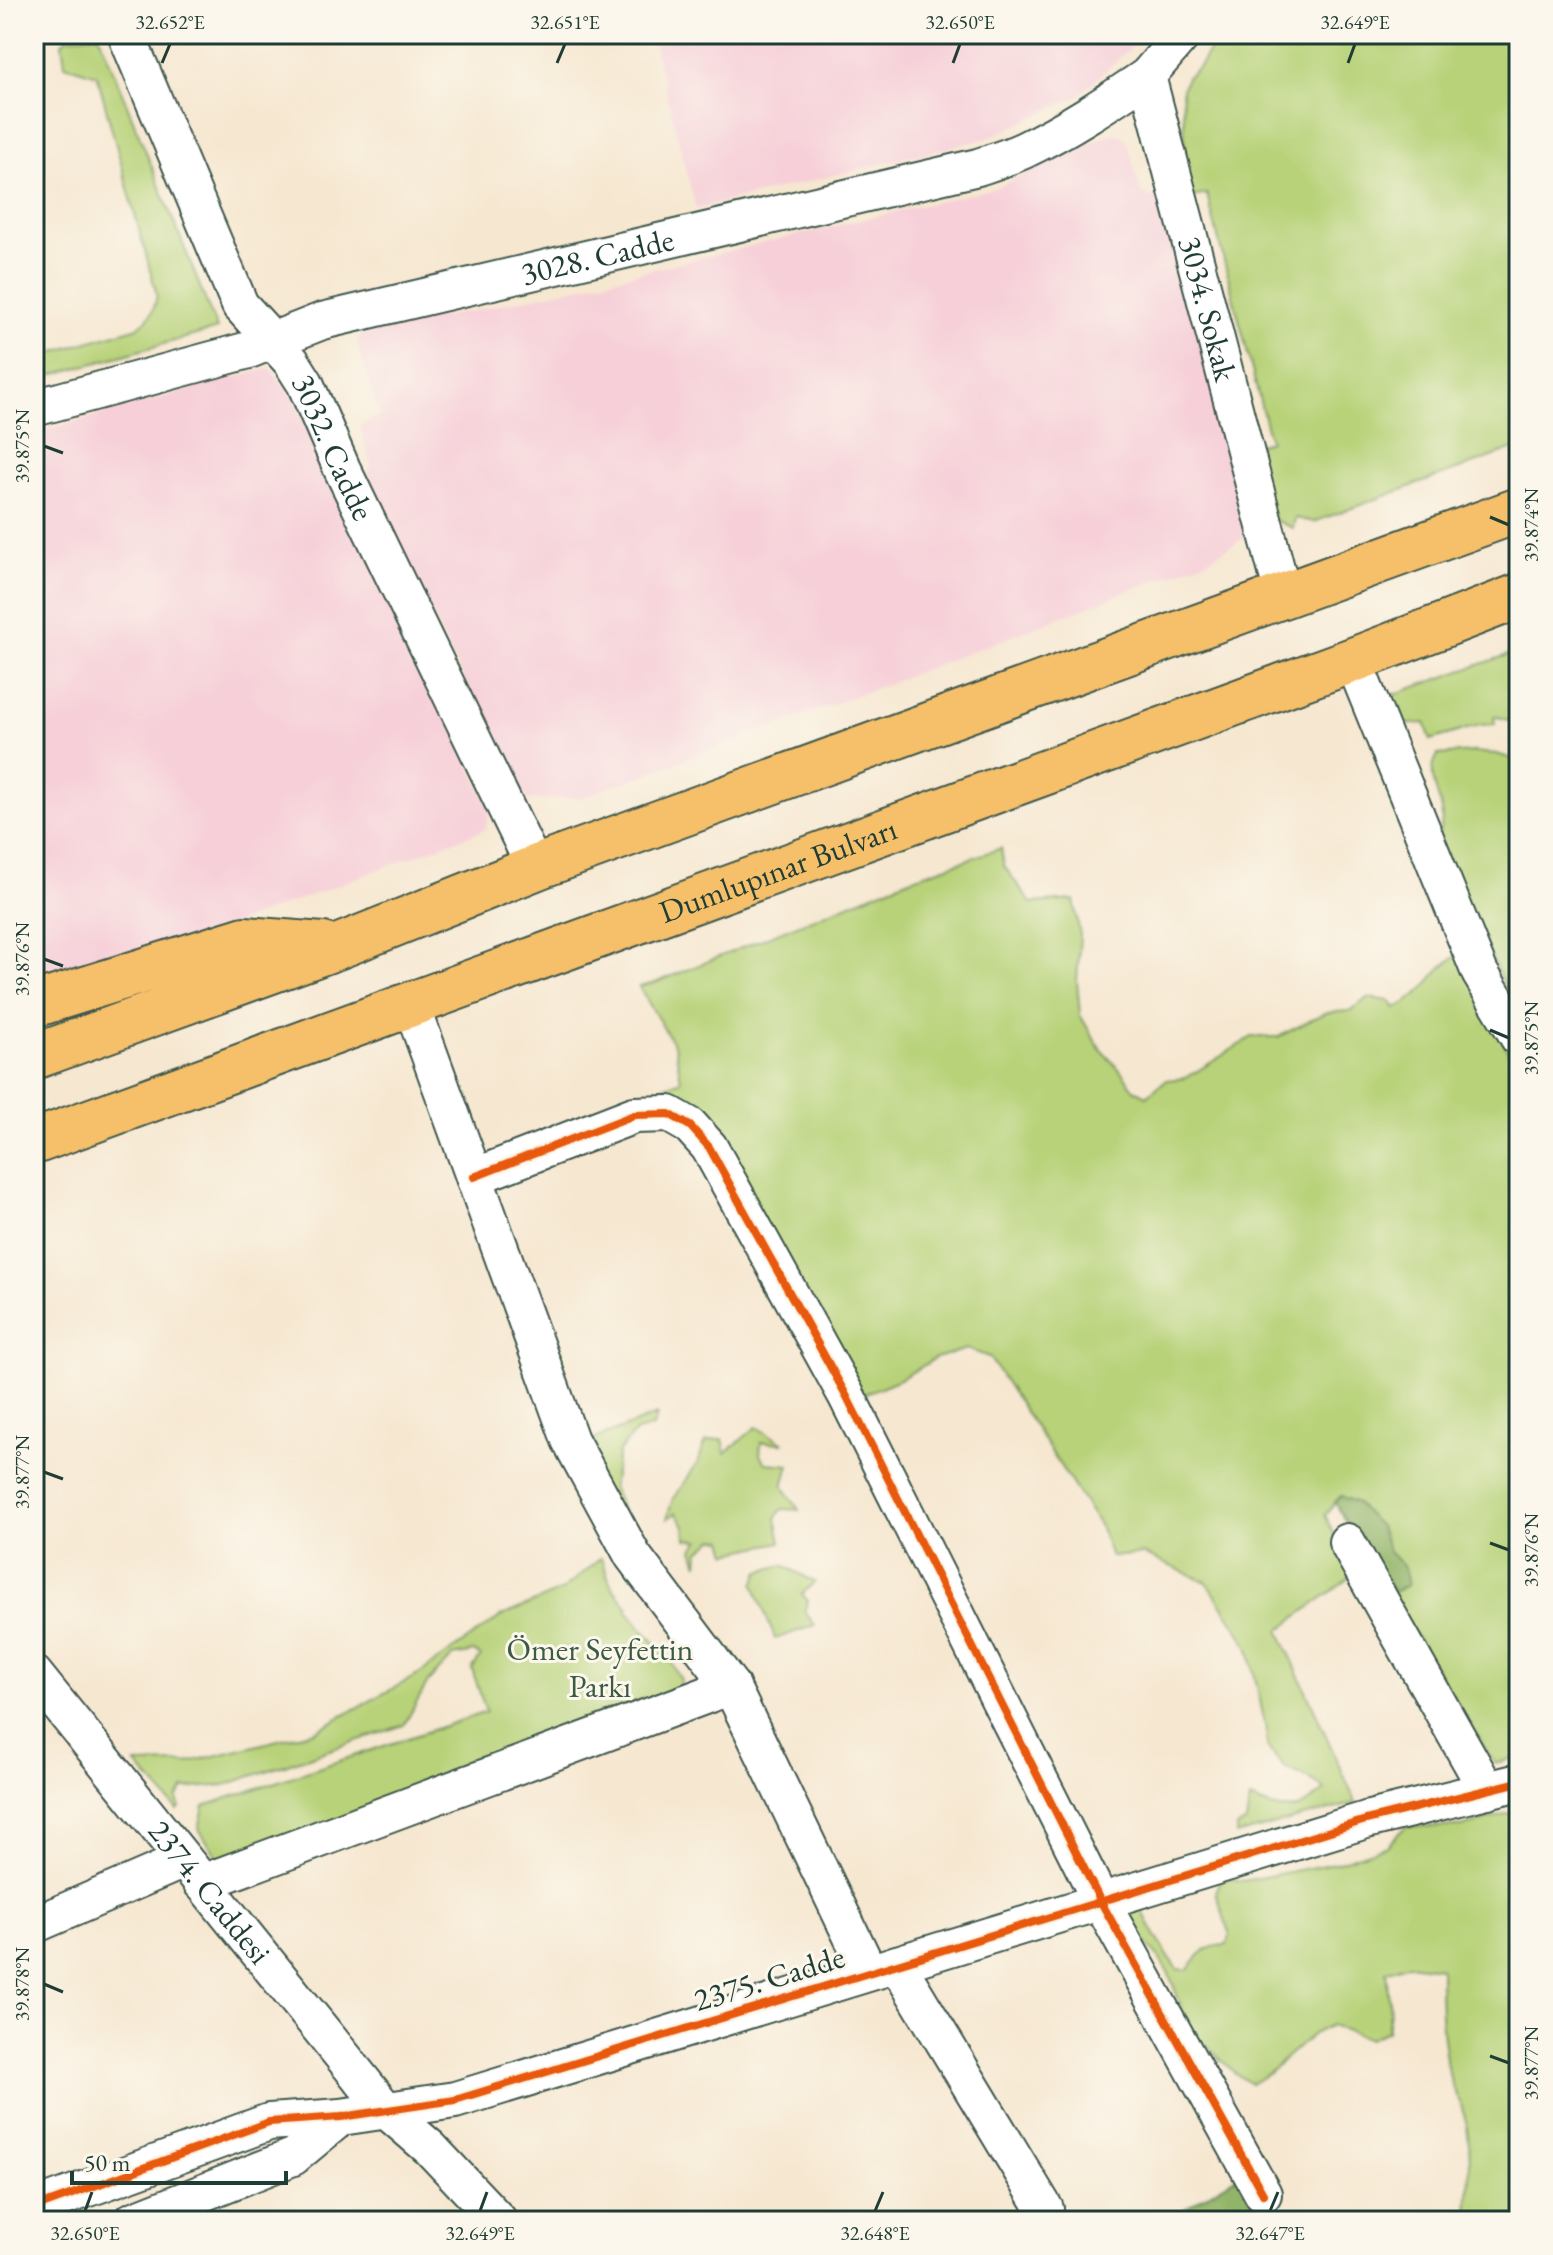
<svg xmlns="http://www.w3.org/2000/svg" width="1553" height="2255" font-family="'EB Garamond',serif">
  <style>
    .built { fill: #f6cfd8 }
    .green { fill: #b7d278; stroke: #6b8856; stroke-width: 2 }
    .forest { fill: #91b468; stroke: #58784e; stroke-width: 2 }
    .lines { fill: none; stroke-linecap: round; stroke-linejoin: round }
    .minor-casing { stroke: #3f564b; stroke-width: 40 }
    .highway-casing { stroke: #3f564b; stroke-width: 48 }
    .minor { stroke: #fff; stroke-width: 36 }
    .highway { stroke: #f6c06b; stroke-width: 44 }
    .cycleway-casing { stroke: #fbf7ec; stroke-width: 13 }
    .cycleway { stroke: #e8590c; stroke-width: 8 }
    .ticks { fill: none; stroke: #1f3d34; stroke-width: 3 }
    .labels { text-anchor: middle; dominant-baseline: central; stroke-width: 6; stroke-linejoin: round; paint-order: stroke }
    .street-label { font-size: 32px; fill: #1f3d34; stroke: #fbf7ec }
    .park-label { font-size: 32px; fill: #3d5b42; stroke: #fbf7ec }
    .neatline { fill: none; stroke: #1f3d34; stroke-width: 3 }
    .ticks-label { font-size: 20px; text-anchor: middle; fill: #1f3d34 }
  </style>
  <rect width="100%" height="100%" fill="#fbf7ec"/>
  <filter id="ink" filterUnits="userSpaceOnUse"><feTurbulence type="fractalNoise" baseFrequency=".0125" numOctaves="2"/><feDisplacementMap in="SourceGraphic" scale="16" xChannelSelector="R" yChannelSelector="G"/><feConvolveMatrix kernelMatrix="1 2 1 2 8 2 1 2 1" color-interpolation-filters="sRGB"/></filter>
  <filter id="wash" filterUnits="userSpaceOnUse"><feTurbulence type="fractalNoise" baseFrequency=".006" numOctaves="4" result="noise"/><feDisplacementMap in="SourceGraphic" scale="32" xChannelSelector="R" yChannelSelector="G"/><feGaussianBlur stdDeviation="1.8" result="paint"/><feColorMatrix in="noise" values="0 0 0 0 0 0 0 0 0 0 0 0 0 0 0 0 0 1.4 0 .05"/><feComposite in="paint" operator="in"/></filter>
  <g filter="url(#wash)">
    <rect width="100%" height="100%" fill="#f6e7d0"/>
    <path class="built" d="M651,34H1146L1078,96L988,138L696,209Z
      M1111,134L1122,135L1127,140L1141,193L1150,197L1187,187L1274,520L1206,561L861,694L581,798L523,800L365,480L371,465L360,426L380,415L357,344L358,337L362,334L549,294L995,188Z
      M270,368L293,397L490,807L486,829L150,956L95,964L34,969V433Z"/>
    <path class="green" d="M1220,34H1519V447L1314,522L1295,518L1293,528L1274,520L1252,446L1270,441L1207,194L1188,198L1182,90L1187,77L1198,68Z
      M99,35L217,329L34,380V358L135,328C150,320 154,311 157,295L97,75L65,65L62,43L67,38Z
      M1519,651V714L1514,722L1494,716L1495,724L1480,725L1431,740L1425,723L1400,725L1394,722L1388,705L1392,695Z
      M1473,752L1497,754L1519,761V997L1510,999L1438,838C1439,832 1442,825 1442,818C1442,794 1424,777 1438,755Z
      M1001,848L1004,866L1031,903L1074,900L1080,935L1077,981L1080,1015L1100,1049L1120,1070L1135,1090L1147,1096L1166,1080L1186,1078L1252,1037H1278L1325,1013L1349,1011L1368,998L1390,1001L1395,1008C1428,995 1431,969 1459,955L1519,1073V1756L1495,1764L1387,1589L1404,1567L1389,1552L1380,1527L1341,1496L1325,1515L1354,1575L1279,1630L1356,1803L1236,1835L1237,1827L1246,1822L1250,1799C1284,1813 1296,1816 1325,1790L1310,1779L1285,1768L1268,1748L1265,1724L1248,1645L1207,1582L1143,1554L1111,1557L1101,1528L989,1357L967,1349L936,1358L900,1379L859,1396L671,1097L661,1088L681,1080L675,1047L639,987L655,983L907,880Z
      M657,1415L653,1427L636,1431L619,1451L612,1486L630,1531L661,1558L663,1580L642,1558L589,1462L584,1443Z
      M756,1427L784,1443L761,1442L760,1455L766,1463L789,1465L783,1486L799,1510L782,1509L776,1518L781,1542L728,1553L724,1540L714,1539L699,1552L698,1564L693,1549L700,1540L686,1539L685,1526L676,1513L667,1519L672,1501L697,1464L706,1442L723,1439L726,1453Z
      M601,1558L612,1587L628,1607L626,1610L671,1661L681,1680L678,1698L222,1864L199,1829L204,1806L486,1712L472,1669L481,1656L474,1652L453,1656L428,1682L404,1725L225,1785L184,1789L177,1799L180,1808L177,1810L136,1764L186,1763L315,1731L416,1676L502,1616L563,1590Z
      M783,1565L815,1582L802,1594L808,1601L804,1611L815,1625L775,1639L754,1584L760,1571Z
      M1519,1811V2221H1468C1469,2190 1472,2158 1467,2127C1465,2109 1453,2092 1449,2074C1441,2039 1440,2004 1440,1968L1408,1964L1386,1972L1390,2011L1387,2031L1369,2039L1331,2025L1313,2034L1269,2073L1251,2084L1235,2073L1190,2030L1169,1974L1159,1958L1133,1928L1123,1910L1136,1897C1148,1923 1160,1946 1177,1969L1187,1970C1199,1954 1206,1945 1227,1945L1230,1936L1216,1892L1222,1877L1243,1881L1339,1862L1387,1846L1406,1826L1461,1827Z"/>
    <path class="forest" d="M1341,1496L1355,1502L1380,1527L1389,1552L1404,1567L1408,1585L1394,1592L1345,1521L1335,1502Z
      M1237,2176L1265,2221H1165Z"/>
  </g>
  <g filter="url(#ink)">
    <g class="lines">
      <g class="minor-casing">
        <g id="minor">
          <path id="s1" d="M126,34L240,305L291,361L305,383L342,469L535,868"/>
          <path id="s2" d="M1183,34L1147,76L1283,595"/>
          <path id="s3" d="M34,408L249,350L322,321L978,167C993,162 1009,157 1024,150C1068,129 1107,103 1147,76"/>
          <path d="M1353,660L1480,973L1519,1038"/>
          <path d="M411,1004L570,1440L633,1556L731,1686L869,1972"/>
          <path d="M474,1177L634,1115L669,1114L690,1126L709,1147L846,1395L1101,1902L1263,2194"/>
          <path d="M1347,1542L1487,1790"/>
          <path id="s4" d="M34,1674L386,2110L430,2148L499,2221"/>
          <path d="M202,1883L731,1686"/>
          <path d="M34,1925L184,1860"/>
          <path d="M897,1964L1045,2209"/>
          <path d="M34,2208L269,2122L341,2117L455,2100L1366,1820L1519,1782"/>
          <path d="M132,2221L293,2157L341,2117"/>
        </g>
      </g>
      <g class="highway-casing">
        <g id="highway">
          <path d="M34,1005L245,939L323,945"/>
          <path d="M34,1057L337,947L540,866L1519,510"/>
          <path id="s5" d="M34,1142L1353,660L1519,596"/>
        </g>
      </g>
      <use href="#minor" class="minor"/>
      <use href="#highway" class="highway"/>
      <g class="cycleway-casing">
        <path id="cycleway" d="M474,1177L634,1115L669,1114L690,1126L709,1147L846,1395L1101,1902L1263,2194
          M34,2208L269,2122L341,2117L455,2100L1366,1820L1519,1782"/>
      </g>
      <use href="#cycleway" class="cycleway"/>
    </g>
  </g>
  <path class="ticks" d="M162,63L170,44M557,63L565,44M953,63L960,44M1348,63L1355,44M44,446L63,453M1490,517L1509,525M44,959L63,966M1490,1030L1509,1038M44,1472L63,1479M1490,1543L1509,1550M44,1984L63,1992M1490,2056L1509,2063M85,2211L92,2192M480,2211L487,2192M875,2211L883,2192M1270,2211L1278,2192"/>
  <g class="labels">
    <g class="street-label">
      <text stroke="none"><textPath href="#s3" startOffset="584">3028. Cadde</textPath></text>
      <text stroke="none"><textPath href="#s2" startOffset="296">3034. Sokak</textPath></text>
      <text stroke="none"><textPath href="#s1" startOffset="466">3032. Cadde</textPath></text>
      <text stroke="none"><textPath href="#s5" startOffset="792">Dumlupınar Bulvarı</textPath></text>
      <text stroke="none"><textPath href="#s4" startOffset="280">2374. Caddesi</textPath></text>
      <text transform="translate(769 1978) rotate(-17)">2375. Cadde</text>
    </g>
    <g class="park-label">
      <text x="600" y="1649">Ömer Seyfettin<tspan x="600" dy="37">Parkı</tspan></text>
    </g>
  </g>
  <rect width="1553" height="2255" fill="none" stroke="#fbf7ec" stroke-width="88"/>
  <path d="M72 2171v12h214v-12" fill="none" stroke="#1f3d34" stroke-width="4"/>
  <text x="84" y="2171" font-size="24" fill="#1f3d34" stroke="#fbf7ec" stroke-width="6" paint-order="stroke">50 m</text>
  <rect x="44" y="44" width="1465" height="2167" class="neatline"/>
  <g class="ticks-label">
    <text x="170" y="29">32.652°E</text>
    <text x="565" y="29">32.651°E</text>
    <text x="960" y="29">32.650°E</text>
    <text x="1355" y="29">32.649°E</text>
    <text transform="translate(22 446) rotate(-90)" y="7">39.875°N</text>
    <text transform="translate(1531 525) rotate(-90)" y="7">39.874°N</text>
    <text transform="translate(22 959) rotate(-90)" y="7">39.876°N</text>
    <text transform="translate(1531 1038) rotate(-90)" y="7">39.875°N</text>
    <text transform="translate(22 1472) rotate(-90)" y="7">39.877°N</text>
    <text transform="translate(1531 1550) rotate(-90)" y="7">39.876°N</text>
    <text transform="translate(22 1984) rotate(-90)" y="7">39.878°N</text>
    <text transform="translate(1531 2063) rotate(-90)" y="7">39.877°N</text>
    <text x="85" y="2240">32.650°E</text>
    <text x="480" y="2240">32.649°E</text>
    <text x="875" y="2240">32.648°E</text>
    <text x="1270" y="2240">32.647°E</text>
  </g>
</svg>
